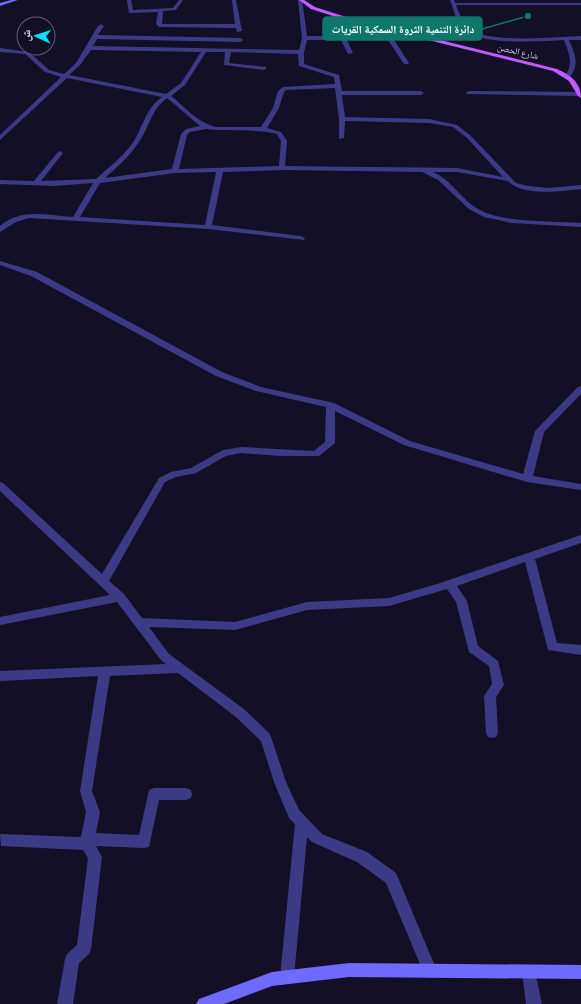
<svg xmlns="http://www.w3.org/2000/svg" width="581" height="1004" font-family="'IBM Plex Sans','Noto Naskh Arabic',sans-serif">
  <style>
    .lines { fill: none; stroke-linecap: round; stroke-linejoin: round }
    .lane { fill: #3d3a85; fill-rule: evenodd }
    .street { fill: #3d3a85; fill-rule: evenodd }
    .secondary { fill: #6f6bff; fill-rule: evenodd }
    .primary { fill: #c25bff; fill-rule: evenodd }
    .labels { text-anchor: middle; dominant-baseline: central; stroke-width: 3; stroke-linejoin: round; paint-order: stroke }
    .far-street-label { font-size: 9px; fill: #d9d4ff; stroke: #130f26 }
    .leader { fill: none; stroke: #0f766e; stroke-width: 1.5 }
    .callout-dot { fill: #0f766e; stroke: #130f26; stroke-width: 1.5 }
    .callout { fill: #0f766e; stroke: #0f766e; stroke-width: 1.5 }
    .callout-label { font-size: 11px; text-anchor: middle; font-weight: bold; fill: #fff }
  </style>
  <rect width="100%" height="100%" fill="#130f26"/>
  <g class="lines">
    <path class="lane" d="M453,3H581V5H454Z"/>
    <path class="street" d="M127,0H131L133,10L173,8L179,0H183L176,10L163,11L162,24H235L232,0H236L242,31L237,32L236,28L159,27L156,24L158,12L129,13Z
      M298,0H302L307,36H340L338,17L343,16L346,38L353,53L348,54L341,40H307L304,52V64L339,75L342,91H421L424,93L421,95H342L345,117L429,119L457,125L471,136L516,183L528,186L549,188L581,185V189C562,191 523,197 508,181L457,172H433C452,180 462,201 480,210C504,223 554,221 581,223V227L512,223L484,217L469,209L438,180L422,172L282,170L223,172L212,225L301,236L305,238L304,240L208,229L29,218L16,222L0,232V226C20,208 48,215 73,217L93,183L54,186L0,184V180L34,181L58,152L60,151L63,153L41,181L96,179C109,167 124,156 134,141C143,126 146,108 162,97L67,78L0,140V135L61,77L45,72L25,54L0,52V48L29,52L49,70L64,74L76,63L98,26L101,24L104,26L98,35L240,38L243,40L240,42L97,39L93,46L299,50L302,38ZM91,50L201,52L181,83L166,94L69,75L80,65ZM206,52H225L224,65L264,70L266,69V67L229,63L231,52L298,54L299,66L334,77L335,84L283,87L278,91L273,108L261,127H216C198,123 185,107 171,96L185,85ZM335,88L339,119V139L344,138L345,121L429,123L453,127L467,138L503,177L457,168L285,166L287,141L281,132L267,128L279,108L284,92L286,90ZM167,98L200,126L186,129L181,134L172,169L105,178C117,167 130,156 139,142C150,126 150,111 167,98ZM206,129C229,132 253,128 277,134L281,141L279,166L179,169L187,135L190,132ZM216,172L205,225L80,217L100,183L175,173Z
      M450,0H454C458,9 461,21 468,28C486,44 557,37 581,36V40H569C575,55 580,63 570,77H566L565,76C574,64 569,53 564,40C541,41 482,46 464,30C456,23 454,10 450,0Z
      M397,29L400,31L394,37V40L409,63L408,64H404L388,40L389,36Z
      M469,91L580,92L581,96L467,94L466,93Z
      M0,261L37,272L222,372L261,387L334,403L410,441L523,474L535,431L578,387L581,386V394L544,432L533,476L581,484V490L527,482L404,445L335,411V443L319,456H280L241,453L226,456L196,473L176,477L165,482L109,581L124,594L142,618L235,622L307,602L389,598L437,584L581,535V543L535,559L557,643L581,645V655L548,650L525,562L457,586L467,601L478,646L498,661L504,685L496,697L498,733L496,737L492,738L488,737L486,733L484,696L492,684L489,666L469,652L456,602L447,589L389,606L307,610L235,630L149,627L169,654L244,709L270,734L286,782L299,810L322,834L367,852L396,873L437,971L435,976L430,978L425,976L386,883L357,862L312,842L307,837L294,977L292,982L287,984L282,982L280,977L295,824L289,818L274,782L261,741L236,717L178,673L110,676L92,791L100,812L96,833L139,835L149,790L154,788H186L191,790L192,794L191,798L186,800H159L149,847L144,848L96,846L102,857L91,949L89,954L79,963L73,1004H57L65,959L67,954L77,945L88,858L83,850L1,846L0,834L81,837L86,812L80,791L98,676L0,681V671L166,664L161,660L117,602L0,625V617L110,595L0,491V482L3,483L102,574L159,478L171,472L191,468L223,450L241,447L314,451L325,442L326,407L256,391L216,376L31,276L0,265Z
      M529,965L534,967L542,1004H526L522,972L524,967Z"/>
    <path class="secondary" d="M11,0H18L0,6V3Z
      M349,963L581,965V979L349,977L272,986L224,1004H196L199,999L272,972Z"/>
    <path class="primary" d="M299,0H304L315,7L343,16L557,69C570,75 581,82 581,98L578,96L569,81L553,71L339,18L311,9Z"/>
  </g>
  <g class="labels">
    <g class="far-street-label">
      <text transform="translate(518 51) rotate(13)">شارع الحصن</text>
    </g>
  </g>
  <path class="leader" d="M528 16L482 29"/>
  <circle class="callout-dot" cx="528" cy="16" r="4"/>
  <rect class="callout" x="323" y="17" width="159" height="23" rx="4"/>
  <g class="callout-label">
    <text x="403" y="33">دائرة التنمية الثروة السمكية القريات</text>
  </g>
  <g transform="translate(36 36) rotate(273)"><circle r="19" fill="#130f26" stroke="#625e7d"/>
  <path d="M0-3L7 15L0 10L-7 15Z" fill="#00e5ff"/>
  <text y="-6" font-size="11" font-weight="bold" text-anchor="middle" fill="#d9d4ff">ش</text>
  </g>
</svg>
